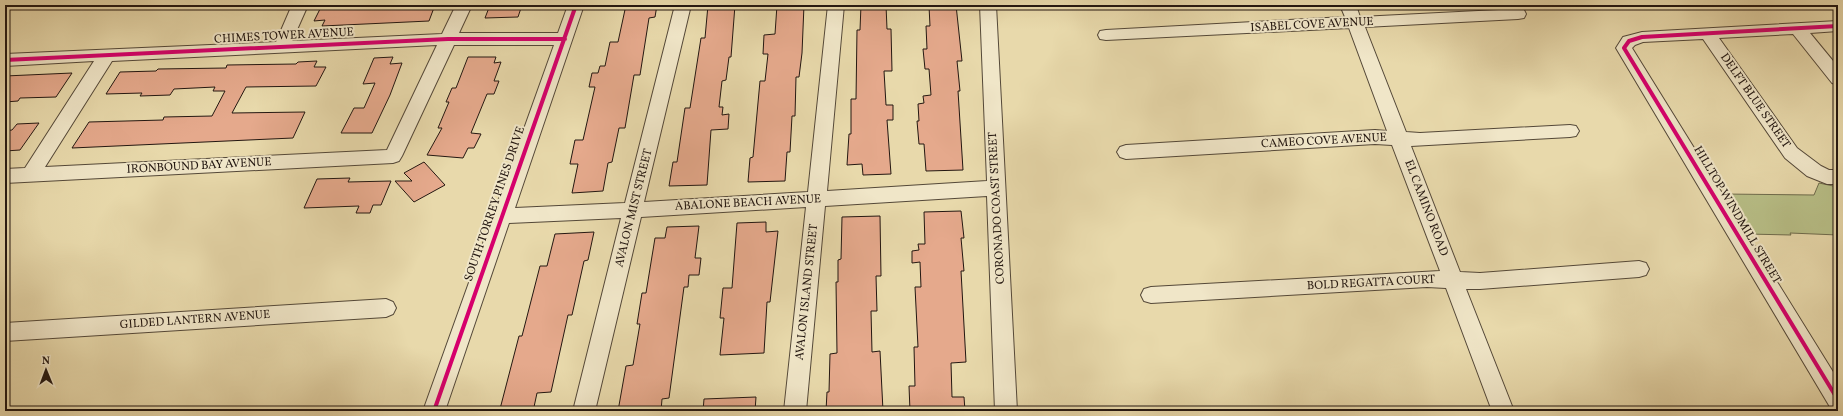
<svg xmlns="http://www.w3.org/2000/svg" width="1843" height="416" font-family="Vollkorn,serif">
  <style>
    .green { fill: #b8bf87; stroke: #6e6b4c }
    .building { fill: #e5a98c; stroke: #231711 }
    .lines { fill: none; stroke-linecap: round; stroke-linejoin: round }
    .minor-casing { stroke: #544838; stroke-width: 2 }
    .minor { fill: #f0e6c8; fill-rule: evenodd }
    .cycleway-casing { stroke: #f0e6c8; stroke-width: 6 }
    .cycleway { stroke: #d6006c; stroke-width: 4 }
    .labels { text-anchor: middle; dominant-baseline: central; stroke-width: 4; stroke-linejoin: round; paint-order: stroke }
    .street-label { font-size: 12px; fill: #231711; stroke: #f0e6c8 }
  </style>
  <rect width="100%" height="100%" fill="#e8d9ab"/>
  <filter id="stains"><feTurbulence type="fractalNoise" baseFrequency=".005" numOctaves="4"/><feColorMatrix values="0 0 0 0 .2 0 0 0 0 .09 0 0 0 0 .02 0 0 0 .5 -.17"/></filter>
  <radialGradient id="worn" r=".72"><stop offset=".6" stop-color="#630" stop-opacity="0"/><stop offset="1" stop-color="#630" stop-opacity=".3"/></radialGradient>
  <path class="green" d="M1819,183L1838,187V235L1790,233L1791,235L1747,234L1723,194L1814,195Z"/>
  <path class="building" d="M322,5H435L429,21L322,26L325,20L314,21Z
    M490,5H522L518,17L485,18Z
    M626,5H657L655,17L649,18L640,75H634L625,128H619L612,162L608,163L603,191L572,193L578,164H570L575,140H583L595,87H589L592,73H598L600,66H605L610,42H618Z
    M708,5H735L731,57H729L726,80L722,81L719,107H723L722,115L729,114L728,129L711,130L707,185L669,186L673,162H677L685,108H690L701,38H705Z
    M777,5H804L802,53L799,77H796L795,116H792L790,152H787L785,181L748,182L750,158L753,157L760,81H765L768,54H763L764,35L775,34Z
    M861,5H886L887,29H891L892,71H884L886,105H893V120H887L891,174L863,175L862,164L847,165L849,134H851V99H856L857,30H860Z
    M956,5L962,61H957L960,91H958L963,170L926,171L924,144H919L917,121H919L918,104L924,103L923,96L931,95L929,69H925L923,49H927L926,26H930L929,6Z
    M393,57L390,64L402,63L390,95L372,133H341L354,108H364L375,83L363,84L374,58Z
    M468,57H496L494,63L501,62L494,81H499L494,94H487L471,133L481,134L474,148H468L463,158L427,155L442,128H438L449,102H446L452,88H456Z
    M317,61L314,67H326L316,86L246,87L232,113L305,112L293,138L72,148L89,122L163,120L164,117L212,116L225,91H213L215,87L174,89L170,95L140,96L142,93L106,94L120,72L156,71L158,69L226,68L227,65L296,64L298,62Z
    M72,73L56,97L20,98L18,101L5,102V76Z
    M39,123L20,150L5,151V131L12,130L17,124Z
    M424,162L445,185L414,202L395,181H412L404,173Z
    M350,178L348,182L391,181L381,205H373L370,213H356L359,206L304,208L317,179Z
    M961,211L964,238H961L964,271H961L966,362L951,363L952,397H964L965,411H910L909,386H915L914,347H918L915,287H921L920,262L912,263V251L919,250L918,244H925L924,212Z
    M880,216L881,276H876L877,311H871L872,352L880,351L883,411H826L827,392H829L830,354L837,353L836,282H838V260L841,259L842,217Z
    M766,222V232L778,231L770,302H767L764,353L720,355L724,318H720L723,288H732L737,223Z
    M699,226L695,258H701L699,275H689L688,287H684L669,398L662,399L661,411H618L626,366L633,365L640,324H637L642,293H646L655,238H665L667,227Z
    M594,232L588,260L584,261L572,315H568L551,392L537,393L534,407L500,409L519,336H522L540,266H547L555,234Z
    M756,397L755,411H703L704,399Z"/>
  <g class="lines">
    <g class="minor-casing">
      <path id="minor" d="M292,5H308L292,41L442,34L456,5H472L459,33H558L568,5H584L515,208L625,203L675,5H691L644,202L808,192L828,5H844L827,191L987,181L980,5H996L1017,411H995L987,196L825,206L806,411H784L806,207L641,217L595,411H573L621,218L509,223L445,411H423L554,45H454L402,156L399,161L393,163L5,183V169L25,168L94,61L5,66V54L276,42ZM437,45L387,150L45,167L112,61Z
        M1340,5H1356L1360,17L1518,9L1524,10L1526,14L1524,18L1518,19L1365,27L1406,132L1420,133L1570,125L1576,126L1579,131L1576,136L1570,137L1411,146L1460,272L1480,273L1639,261L1646,263L1649,269L1646,275L1639,277L1480,289H1466L1514,411H1492L1446,288L1427,287L1151,303L1144,301L1141,295L1144,289L1151,287L1440,271L1392,145L1375,144L1126,159L1120,157L1117,152L1120,147L1126,145L1375,130L1387,131L1349,28L1106,40L1100,39L1098,35L1100,31L1106,30L1345,17Z
        M1838,21V31L1810,33L1838,67V85L1832,83L1793,34L1719,38L1797,148L1821,166L1829,170H1838V184H1827L1807,176L1785,158L1703,39L1643,42L1635,45L1632,48L1838,380V410L1830,407L1616,48L1623,37L1642,32Z
        M386,299L393,302L396,308L393,314L386,317L5,341V323Z"/>
    </g>
    <use href="#minor" class="minor"/>
    <g class="cycleway-casing">
      <path id="cycleway" d="M1838,26L1642,37L1629,41L1624,48L1838,400
        M5,60L448,39H565
        M434,411L576,5"/>
    </g>
    <use href="#cycleway" class="cycleway"/>
  </g>
  <g class="labels">
    <g class="street-label">
      <text transform="translate(1312 25) rotate(-3)">ISABEL COVE AVENUE</text>
      <text transform="translate(284 36) rotate(-3)">CHIMES TOWER AVENUE</text>
      <text transform="translate(1755 101) rotate(55)">DELFT BLUE STREET</text>
      <text transform="translate(1324 141) rotate(-3)">CAMEO COVE AVENUE</text>
      <text transform="translate(199 166) rotate(-3)">IRONBOUND BAY AVENUE</text>
      <text transform="translate(748 203) rotate(-3)">ABALONE BEACH AVENUE</text>
      <text transform="translate(495 204) rotate(-71)">SOUTH TORREY PINES DRIVE</text>
      <text transform="translate(634 208) rotate(-76)">AVALON MIST STREET</text>
      <text transform="translate(997 208) rotate(-93)">CORONADO COAST STREET</text>
      <text transform="translate(1426 208) rotate(69)">EL CAMINO ROAD</text>
      <text transform="translate(1737 215) rotate(59)">HILLTOP WINDMILL STREET</text>
      <text transform="translate(1371 283) rotate(-3)">BOLD REGATTA COURT</text>
      <text transform="translate(807 292) rotate(-84)">AVALON ISLAND STREET</text>
      <text transform="translate(195 320) rotate(-4)">GILDED LANTERN AVENUE</text>
    </g>
  </g>
  <rect width="1843" height="416" fill="none" stroke="#e8d9ab" stroke-width="20"/>
  <rect x="6" y="6" width="1831" height="404" fill="none" stroke="#231711" stroke-width="2"/>
  <rect x="10" y="10" width="1823" height="396" fill="none" stroke="#231711"/>
  <g transform="translate(46 370) rotate(359)" stroke="#f0e6c8" stroke-width="3" paint-order="stroke">
  <path d="M0-3L7 15L0 10L-7 15Z" fill="#231711"/>
  <text y="-6" font-size="11" font-weight="bold" text-anchor="middle" fill="#231711">N</text>
  </g>
  <rect width="100%" height="100%" filter="url(#stains)"/>
  <rect width="100%" height="100%" fill="url(#worn)"/>
</svg>
